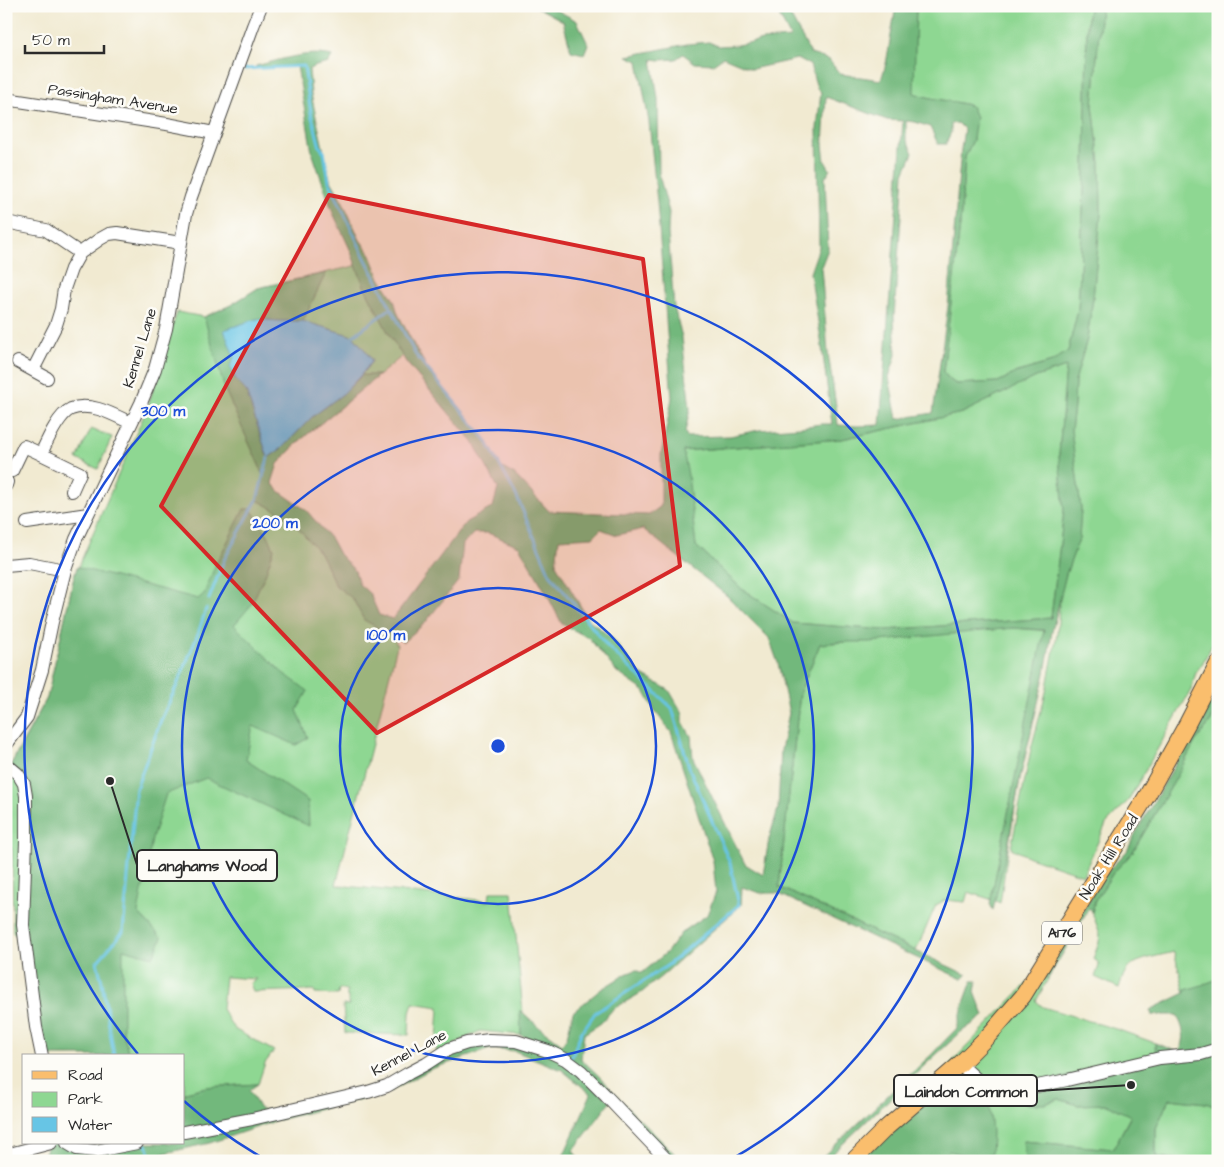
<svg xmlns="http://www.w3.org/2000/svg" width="1224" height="1167" font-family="'Architects Daughter',sans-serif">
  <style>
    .green { fill: #8ed792; stroke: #5c815e; fill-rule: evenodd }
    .forest { fill: #72b87c; stroke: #4e7254; fill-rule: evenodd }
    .water { fill: #67c5e5; stroke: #497888 }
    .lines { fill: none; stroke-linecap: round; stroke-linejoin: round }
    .stream { stroke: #67c5e5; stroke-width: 3 }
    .minor-casing { stroke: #494844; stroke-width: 14 }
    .major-casing { stroke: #494844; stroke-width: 18 }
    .minor { stroke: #fff; stroke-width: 12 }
    .major { stroke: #fabe6d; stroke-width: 16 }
    .marked { fill: #d62828; fill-opacity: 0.2; stroke: #d62828; stroke-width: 4; stroke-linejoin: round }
    .ring { fill: none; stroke: #1d4ed8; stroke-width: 2.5 }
    .labels { text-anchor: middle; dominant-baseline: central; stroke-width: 5; stroke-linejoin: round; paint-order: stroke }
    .shield { fill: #fdfcf7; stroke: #6a6a68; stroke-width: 1 }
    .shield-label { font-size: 14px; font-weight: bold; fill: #2b2b2b }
    .street-label { font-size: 15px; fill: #2b2b2b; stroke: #fdfcf7 }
    .centre { fill: #1d4ed8; stroke: #fdfcf7; stroke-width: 2.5 }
    .ring-label { font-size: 15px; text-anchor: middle; font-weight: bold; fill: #1d4ed8; stroke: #fdfcf7; stroke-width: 5; stroke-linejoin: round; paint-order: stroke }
    .leader { fill: none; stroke: #2b2b2b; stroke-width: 2 }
    .callout-dot { fill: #2b2b2b; stroke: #fdfcf7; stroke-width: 2 }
    .callout { fill: #fdfcf7; stroke: #2b2b2b; stroke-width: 2 }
    .callout-label { font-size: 16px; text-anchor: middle; font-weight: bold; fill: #2b2b2b }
  </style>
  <rect width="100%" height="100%" fill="#fdfcf7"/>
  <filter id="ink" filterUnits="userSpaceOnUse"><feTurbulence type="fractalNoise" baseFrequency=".02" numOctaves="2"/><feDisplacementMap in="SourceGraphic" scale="10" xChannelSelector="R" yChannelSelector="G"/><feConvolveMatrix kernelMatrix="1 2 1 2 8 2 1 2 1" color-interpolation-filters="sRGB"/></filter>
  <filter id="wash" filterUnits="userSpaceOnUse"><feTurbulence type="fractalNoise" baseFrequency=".0096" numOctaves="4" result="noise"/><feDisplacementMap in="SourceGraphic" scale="20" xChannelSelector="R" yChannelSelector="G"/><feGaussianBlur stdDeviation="1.12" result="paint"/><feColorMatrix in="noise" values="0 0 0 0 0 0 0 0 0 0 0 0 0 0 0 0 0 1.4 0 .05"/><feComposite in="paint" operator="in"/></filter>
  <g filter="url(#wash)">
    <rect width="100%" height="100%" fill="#f1ead1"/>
    <path class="green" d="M916,6H1089L1087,28L1085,171L1078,310L1068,351L1052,362L1018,372L998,382L956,384L950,380L943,372L960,225L965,157L973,140L971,106C952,100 932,100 913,93Z
      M1101,6H1218V634L1202,664L1196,672L1191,690L1128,801L1106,824L1083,875L1029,857L1011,848L1031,749L1046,692L1057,634L1060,597L1066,574L1079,539L1081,509L1071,430L1074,406L1075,381L1087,339L1093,298L1101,213L1100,163L1093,105Z
      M368,263L412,348L297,443L266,477L339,554L373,618L391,626L397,646L336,885L489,901L490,892H512L523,1013L520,1010L521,1035L480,1031L462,1040L436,1057L439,1007L413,1003L410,1013L409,1035L345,1033L343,1005H349L348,997H347V990L339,989L338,995L315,994L314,990L253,992L250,983L256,979L225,977L222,1009L234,1029L274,1051L265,1063L258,1084L206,1087L186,1092L184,1096V1056H129L123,1032L114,982L13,933L12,849L6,846V773L47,698L74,577L148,406L177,312L204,317L231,305L258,288ZM328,328L340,333L372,361L361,375L344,393L312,417L268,458L246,390L236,380Z
      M1066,367L1059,455L1064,511L1051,618L885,630L793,623L742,589L696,546L683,451L842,439L962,413L1036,377Z
      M91,429L112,437L98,469L77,459Z
      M1013,628L1049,631C1030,721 1013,812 1000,903L996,901L968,892L965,902L945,900L936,905L916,951L779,887L800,692L820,644Z
      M1218,705V979L1185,993L1174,952C1163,955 1137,959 1129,967C1124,972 1121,981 1119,988L1095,977L1099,966L1097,961L1093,959L1099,942L1100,934L1092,912L1095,901L1113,873L1132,853L1175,780L1195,742L1211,721Z
      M1037,973L1048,979L1036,1001L1043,1007L1119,1030L1155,1043L1156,1057L1044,1104L1059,1099L1078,1105L1105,1104L1131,1115L1113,1149L1023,1141L1025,1160L1030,1161H853L906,1110Z
      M1169,1099L1206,1103L1218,1108V1161H1192L1156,1157V1128Z"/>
    <path class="forest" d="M535,6H549L577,21L588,44L584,54L571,51L563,21Z
      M774,6H785L811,54L829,60L840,74L881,80L886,64L896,6H916L914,93C932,100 952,100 971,106L976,117L973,140L965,157L960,225L943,372L950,380L956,384L998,382L1018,372L1052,362L1068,351L1078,310L1085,171L1087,28L1089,6H1101L1093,105L1100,163L1101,213L1093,298L1087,339L1075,381L1074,406L1071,430L1081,509L1079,539L1066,574L1052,632L1045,673L1019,783L1009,840L993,910L990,904L1044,630L1013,628L870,642H838L820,644L800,692L779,887L967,975L962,979L777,893H760L742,887L741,905L663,975L641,993L613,1009L601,1023L584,1034L581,1059L599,1076L632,1112L682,1161H676L629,1114L557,1051L521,1035L520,1010L539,1027L562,1044L567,1037L573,1012L600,990L626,974L636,970L642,973L667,952L681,933L707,915L716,892L713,861L671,732L655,711L644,691L617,672L589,638L562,624L544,589L519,546L488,533H474L463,544L459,580L425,623L403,642L364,620L353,599L336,586L320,553L293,522L274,509L257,500L263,474L225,390L204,317L231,305L258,288L326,273L303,321H279L256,319L234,357L236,380L246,390L268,458L282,448L312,417L344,393L362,375H379L297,443L278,464L272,483L279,491L306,510L331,539L339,554L355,571L359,584L370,594L379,615L393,619L466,522L493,507L498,488L473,442L406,362L390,336L364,286L349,247L333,213L312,152L297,66L256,68V66C279,60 309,50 332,56L328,63L316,66L309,69L311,94L330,179L344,204L360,240L370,253L380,278L394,300L398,314L415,347L431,374L486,440L501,467L515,475L549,511L649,515L661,506V455L672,398L657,202L649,122L638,61L627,56L687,44L709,42L718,46L737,45L763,40L791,38ZM683,54L695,63L713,64L723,57L752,69L797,59L810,65L817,88L821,92L817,128L819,247L810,273L821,340L832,424H821L800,427L759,430L730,436L687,437L685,432L690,409L682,337L674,307L668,232L669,212L659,175L658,99L652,59L660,60L676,59ZM826,97L887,120L903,121L880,425L857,426L838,425L836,406L828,353L821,267L828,249L825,178L830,170L825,161L823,145ZM906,121L915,122L930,127L938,144H946L951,132V124L958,123L964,129L961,149L948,306L933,413L897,419L889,377L896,355L894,317L904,174L913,153L906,139ZM1066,367L1059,455L1064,511L1051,618L885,630L793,623L742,589L696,546L688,475L683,451L842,439L962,413L1036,377ZM601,529L617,535L643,529L726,595L769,638L778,663L789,713L781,750L778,809L769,839L763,875L745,864L693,758L691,736L683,722V714L669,690L640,674L613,639L588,619L556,564L559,539L593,537Z
      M244,509H251L268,535L274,549L265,575L251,605L234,625L283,673L308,691L297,710L308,738L296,745L253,726L246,760L308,801L309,826L206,778L166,794L152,839L138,913L162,938L153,957L123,949V1032L129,1056H42L23,925L26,796L10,767L47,698L74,577L77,567L198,599L204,594L215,566Z
      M1218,683V705L1211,721L1195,742L1175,780L1132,853L1113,873L1095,901L1092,912L1089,908L1048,979L1042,976L1106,873L1127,851L1135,834L1180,756Z
      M1218,979V1108L1206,1103L1169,1099L1156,1128V1157L1192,1161L1025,1160L1023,1141L1113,1149L1131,1116L1105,1104L1078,1105L1059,1099L1044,1104H1027L1007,1090L1156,1057L1155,1043L1179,1052C1187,1038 1183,1028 1177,1015H1152L1150,1010L1185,993V990L1199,986Z
      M972,981H977L975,992L984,1016L961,1032L927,1063L825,1161H818L931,1055L957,1028L965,1000Z
      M489,1040L548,1051L611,1101L573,1151L581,1161H561L591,1094L562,1070L515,1051L490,1049L431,1069L389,1092L282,1119L210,1143L130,1161H42L48,1145C60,1139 96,1146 111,1147L98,1143H184V1096L186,1092L206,1087L258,1084L249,1090L260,1109L282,1112L368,1092L426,1064Z
      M960,1064L983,1085L989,1104L992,1132L991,1161L949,1151L942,1161H861Z"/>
    <path class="water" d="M256,319L279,321H303L353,336L365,350L372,361L361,375L344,393L312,417L282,448L268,458L246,391L236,380L230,366L234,357L224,330Z"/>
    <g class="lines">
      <path class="stream" d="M244,69L304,66L311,113L320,147L324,152L329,181L363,254L412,348L415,354L486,440L516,495L550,574L608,647L672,708L690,770L730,863L739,905L668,965L595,1013L581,1033L571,1058
        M353,336L391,308
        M209,599L224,560L257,500L268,458
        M114,1056L102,982L97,962L123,932L136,789L161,720L178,683L198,634L206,609
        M144,1143L148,1148L152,1161"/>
    </g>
  </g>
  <g filter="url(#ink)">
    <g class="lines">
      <g class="minor-casing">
        <path id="minor" d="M6,99L167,124L214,133
          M6,222L46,230L80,253
          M18,362L47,378
          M33,370L56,325L61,309L64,289L71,269L80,253L100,239L109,234L117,233L181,243
          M41,454L80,473L72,491
          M12,471L24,446L41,454C47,441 58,415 71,409C90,401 114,415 131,423
          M6,485L7,482
          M27,523L88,514
          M6,565L29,563L65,570
          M6,745L27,717L42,670L52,622L65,570L76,539L141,403L155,369L166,329L186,214L191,197L253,26L261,6
          M6,764L18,774L24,784L26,796V840L23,925L36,1027L42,1056
          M960,1064L983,1085L994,1089L1007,1090L1022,1089L1067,1080L1160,1058L1201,1054L1218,1049
          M184,1132L252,1119L368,1092L387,1086L409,1073L426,1064L449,1049L467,1043L489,1040L516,1041L548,1051L565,1059L581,1071L606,1096L668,1161
          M67,1143L77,1149L96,1151L137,1143
          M6,1155L51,1143"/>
      </g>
      <g class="major-casing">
        <path id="major" d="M853,1161L886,1128L960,1064L990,1034L1023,996L1148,794L1187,724L1218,664"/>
      </g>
      <use href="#minor" class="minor"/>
      <use href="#major" class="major"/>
    </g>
  </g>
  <path class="marked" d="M329,195L643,259L680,566L377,733L161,506Z"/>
  <g class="ring">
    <circle cx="498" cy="746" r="158"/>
    <circle cx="498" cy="746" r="316"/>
    <path d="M268 1161A474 474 0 0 1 184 1101M138 1054A474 474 0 1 1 728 1161"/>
  </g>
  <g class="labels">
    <rect class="shield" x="1042" y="921.5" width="40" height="23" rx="4"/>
    <g class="shield-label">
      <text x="1062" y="933">A176</text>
    </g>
    <g class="street-label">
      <text transform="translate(113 99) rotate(9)">Passingham Avenue</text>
      <text transform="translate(140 348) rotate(-73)">Kennel Lane</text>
      <text transform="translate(1109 857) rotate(-58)">Noak Hill Road</text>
      <text transform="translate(409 1053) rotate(-28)">Kennel Lane</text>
    </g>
  </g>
  <circle cx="498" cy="746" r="8" class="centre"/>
  <g class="ring-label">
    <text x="163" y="416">300 m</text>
    <text x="275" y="528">200 m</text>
    <text x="386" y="640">100 m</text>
  </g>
  <path class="leader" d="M110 781L137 865M1131 1085L1037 1091"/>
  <g class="callout-dot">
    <circle cx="110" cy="781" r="5"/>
    <circle cx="1131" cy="1085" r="5"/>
  </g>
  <g class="callout">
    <rect x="137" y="850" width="140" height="31" rx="5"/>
    <rect x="894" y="1075" width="143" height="31" rx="5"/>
  </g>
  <g class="callout-label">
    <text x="207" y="871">Langhams Wood</text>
    <text x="966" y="1097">Laindon Common</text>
  </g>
  <rect width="1224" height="1167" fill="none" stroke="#fdfcf7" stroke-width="25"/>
  <rect x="22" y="1054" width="162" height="90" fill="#fdfcf7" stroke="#a9a8a5"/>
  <rect x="32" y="1071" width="25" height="8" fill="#fabe6d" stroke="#a9a8a5"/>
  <text x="68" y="1080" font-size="15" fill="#2b2b2b">Road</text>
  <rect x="32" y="1092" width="25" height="15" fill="#8ed792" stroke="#a9a8a5"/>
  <text x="68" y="1104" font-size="15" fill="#2b2b2b">Park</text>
  <rect x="32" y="1117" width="25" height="15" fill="#67c5e5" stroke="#a9a8a5"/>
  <text x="68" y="1130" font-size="15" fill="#2b2b2b">Water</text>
  <path d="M25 45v8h79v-8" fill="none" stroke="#2b2b2b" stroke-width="2.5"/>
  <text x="32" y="45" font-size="15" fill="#2b2b2b" stroke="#fdfcf7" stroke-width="4" paint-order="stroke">50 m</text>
</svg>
